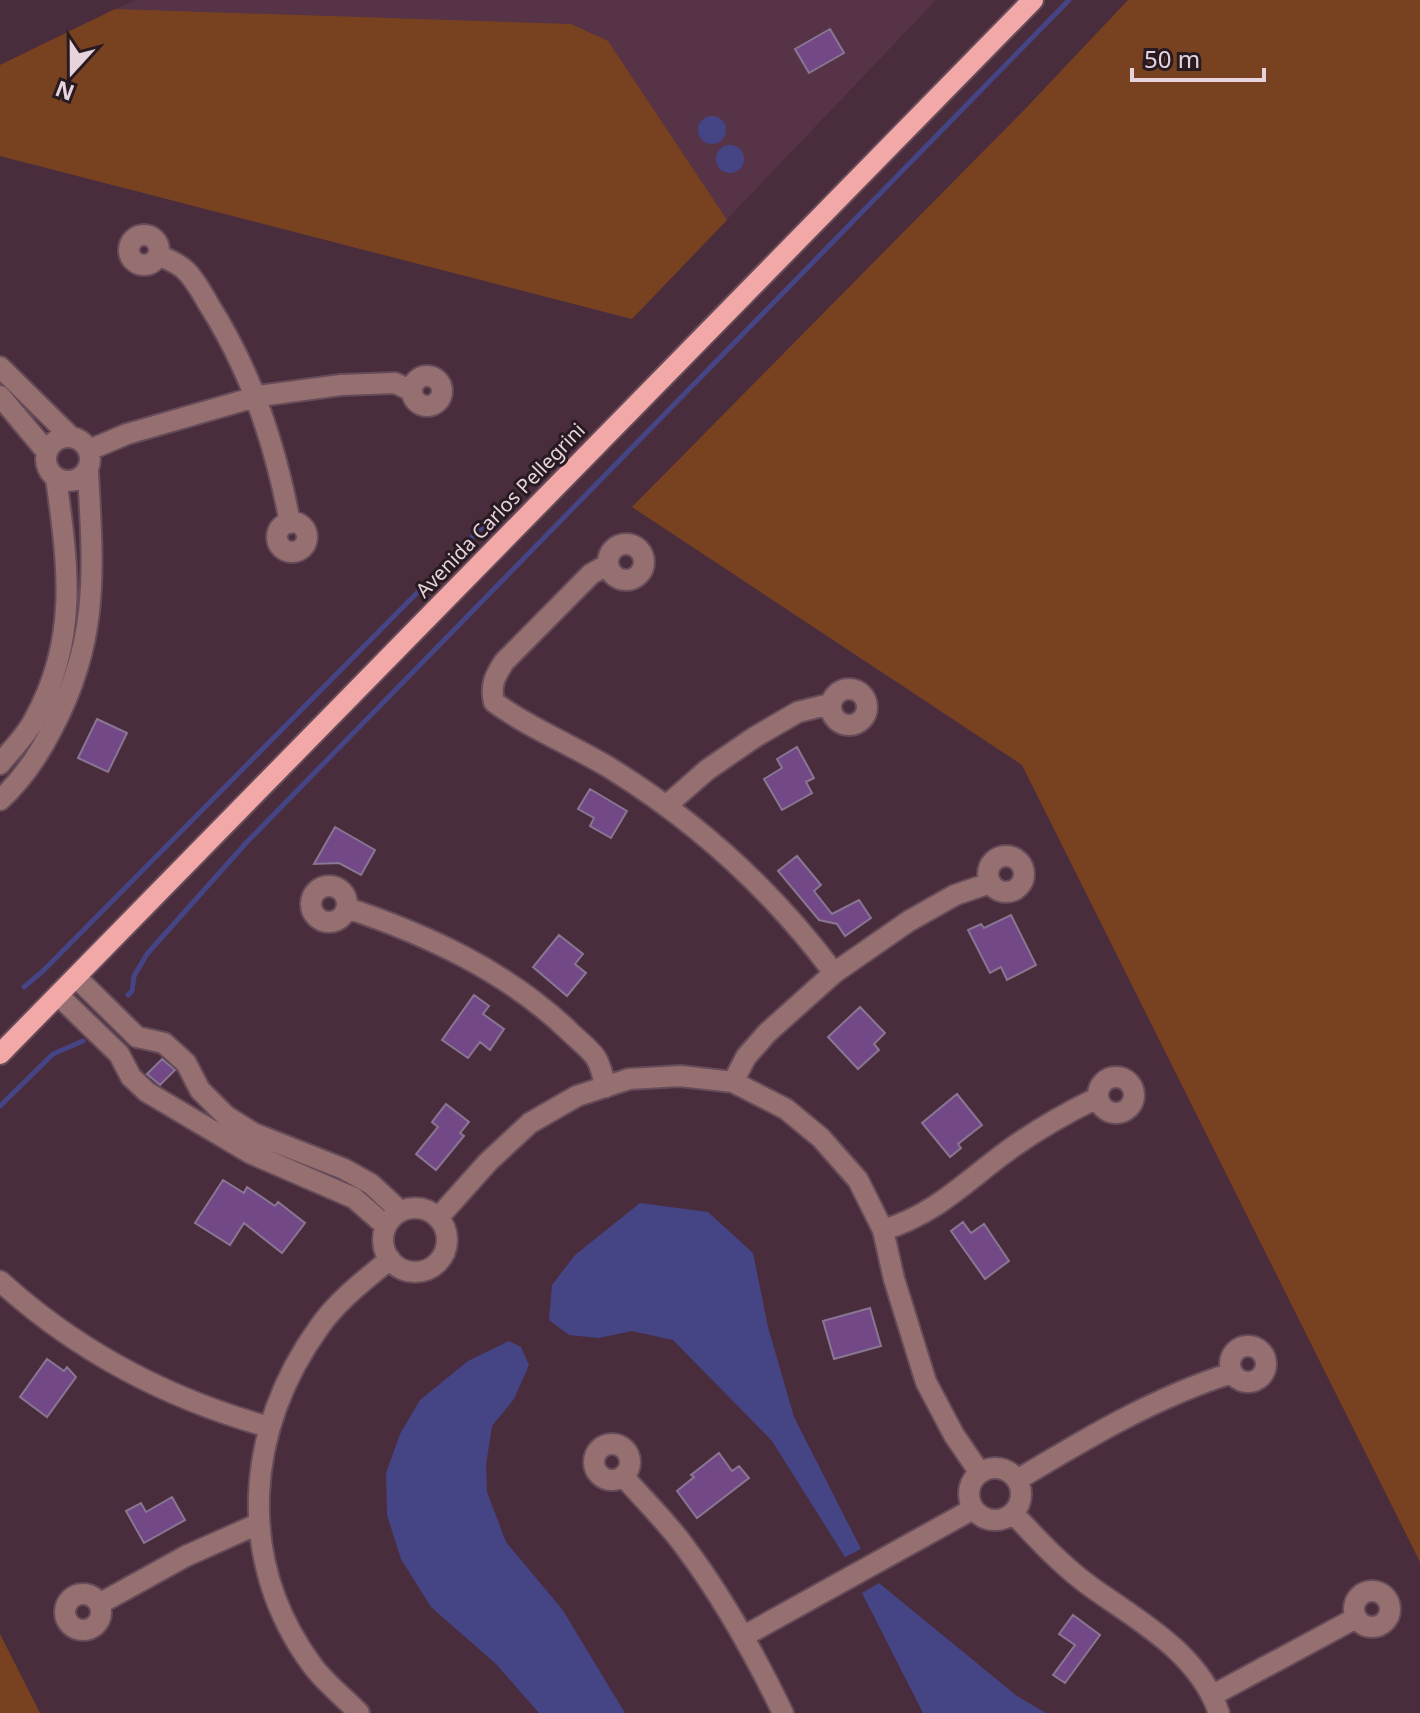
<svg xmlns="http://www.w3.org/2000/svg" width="1420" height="1713" font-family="'Noto Sans',sans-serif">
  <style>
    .built { fill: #573347 }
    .green { fill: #784220 }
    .water { fill: #454485 }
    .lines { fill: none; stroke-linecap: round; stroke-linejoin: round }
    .stream { stroke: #454485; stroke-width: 5 }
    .building { fill: #724986; stroke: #897693; stroke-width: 2 }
    .minor-casing { stroke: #664b59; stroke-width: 24 }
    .major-casing { stroke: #664b59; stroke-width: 24 }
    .minor { stroke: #967070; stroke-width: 20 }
    .major { stroke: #f3a8a8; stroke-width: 20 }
    .labels { text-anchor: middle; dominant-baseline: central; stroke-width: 6; stroke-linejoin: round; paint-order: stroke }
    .street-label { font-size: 20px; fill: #e6d3dc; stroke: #271a21 }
  </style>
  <rect width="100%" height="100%" fill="#4a2d3c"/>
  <path class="built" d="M135,0H936L632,319L0,156V65Z"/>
  <path class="green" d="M1128,0H1420V1562L1022,765L632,507L1028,106Z
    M115,9L571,24L608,41L727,220L632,319L0,156V65Z
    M0,1634L40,1713H0Z"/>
  <path class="water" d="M698 130a14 14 0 1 1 28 0a14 14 0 1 1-28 0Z
    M716 159a14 14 0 1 1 28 0a14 14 0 1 1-28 0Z
    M640,1203L708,1212L753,1253L768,1327L794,1417L861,1549L845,1557L772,1441L673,1340L632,1331L599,1338L569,1335L549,1320L552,1285L575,1255Z
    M509,1341L521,1347L529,1365L514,1399L492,1426L486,1465L487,1492L506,1542L562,1609L625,1713H539L496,1664L431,1607L401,1559L387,1515L386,1473L400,1434L420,1400L468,1361Z
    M879,1583L1017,1696L1046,1713H923L862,1593Z"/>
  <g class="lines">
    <path class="stream" d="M24,987L43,971L491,518
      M128,995L132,991L134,976L147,954L246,843L1069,0
      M0,1106L53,1054L83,1041"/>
  </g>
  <path class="building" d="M830,29L844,53L809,73L795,49Z
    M97,719L127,733L108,772L78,758Z
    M797,747L814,778L806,782L812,793L782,810L764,779L782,768L777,759Z
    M590,789L627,811L611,838L590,826L594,818L578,809Z
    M335,827L375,850L361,875L339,863L314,864Z
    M797,856L821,885L814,891L832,914L859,900L871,918L845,936L837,924L819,920L778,871Z
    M1011,915L1036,965L1007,980L1001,967L990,973L968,930L981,924L984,928Z
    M559,935L583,954L575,964L586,973L567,996L533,967Z
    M474,995L489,1006L483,1014L504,1029L490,1050L480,1042L468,1058L442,1040Z
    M860,1007L885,1033L874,1044L879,1050L858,1069L828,1037Z
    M162,1059L175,1070L160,1085L147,1074Z
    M957,1094L982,1125L958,1144L961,1148L950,1157L922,1123Z
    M446,1104L469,1122L460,1133L464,1136L436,1170L416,1154L438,1127L432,1122Z
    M223,1180L244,1193L247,1187L275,1206L278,1202L305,1223L282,1253L244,1223L230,1245L195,1223Z
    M963,1222L971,1233L984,1224L1009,1261L985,1279L951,1231Z
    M870,1308L881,1346L834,1359L823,1321Z
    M47,1359L64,1371L67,1367L76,1377L47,1417L20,1397Z
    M719,1453L732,1471L739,1466L749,1478L697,1518L677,1491L694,1477L691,1475Z
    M172,1497L185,1520L144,1543L126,1511L141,1503L146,1512Z
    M1073,1615L1100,1635L1065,1683L1053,1675L1075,1645L1059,1634Z"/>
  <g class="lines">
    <g class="minor-casing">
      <path id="minor" d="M129 250a15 15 0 1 1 30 0a15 15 0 1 1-30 0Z
        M158,255C167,259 178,263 185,270C195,279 202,293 209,305C251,371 276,447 290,523
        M0,367L71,437
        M412 391a15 15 0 1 1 30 0a15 15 0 1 1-30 0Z
        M0,396L47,452
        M46 459a22 22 0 1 1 44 0a22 22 0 1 1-44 0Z
        M89,450L127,434L259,396L341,385L395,383L412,391
        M277 537a15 15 0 1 1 30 0a15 15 0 1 1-30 0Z
        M608 562a18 18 0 1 1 36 0a18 18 0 1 1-36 0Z
        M607,565L591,574L504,662C495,676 490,685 494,702C529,728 572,745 610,768C697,822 773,891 834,973
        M831 707a18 18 0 1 1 36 0a18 18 0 1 1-36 0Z
        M0,764C11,750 26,736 34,720C79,639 68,565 56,478
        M0,800C22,780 40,753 53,727C100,638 93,567 88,471
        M666,806L707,770L755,737L798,712L830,704
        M988 874a18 18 0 1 1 36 0a18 18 0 1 1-36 0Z
        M311 904a18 18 0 1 1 36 0a18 18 0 1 1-36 0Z
        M347,908C428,935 508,972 570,1032C578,1040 590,1049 596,1058C601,1066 603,1078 606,1087
        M76,977L137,1037L164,1043L186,1063L200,1090L226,1116L253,1133L344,1169L371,1184L400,1211
        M58,995L119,1054L131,1077L147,1092L250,1153L354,1198L386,1226
        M1098 1095a18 18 0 1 1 36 0a18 18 0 1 1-36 0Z
        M733,1082L746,1057L767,1033L834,973L909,921L955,895L990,883
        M383 1240a32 32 0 1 1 64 0a32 32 0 1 1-64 0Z
        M438,1218L488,1162L530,1123L577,1096L629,1079L680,1076L733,1082L786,1109L821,1138L858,1180L883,1230L894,1279L926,1382L954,1435L980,1473
        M883,1230C933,1215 962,1185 1002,1155C1031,1133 1064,1114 1097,1098
        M0,1281C78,1352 168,1399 269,1427
        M1230 1364a18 18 0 1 1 36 0a18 18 0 1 1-36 0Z
        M594 1462a18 18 0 1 1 36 0a18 18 0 1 1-36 0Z
        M969 1494a26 26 0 1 1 52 0a26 26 0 1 1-52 0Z
        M624,1477C644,1500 667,1522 685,1547C724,1599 755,1655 783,1713
        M1017,1480C1085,1439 1155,1397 1232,1373
        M1013,1513C1038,1540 1064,1568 1094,1589C1142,1623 1199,1654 1219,1713
        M1354 1609a18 18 0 1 1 36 0a18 18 0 1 1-36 0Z
        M65 1612a18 18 0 1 1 36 0a18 18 0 1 1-36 0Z
        M99,1604L186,1556L258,1524
        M744,1636L973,1509
        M1213,1695L1356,1618
        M359,1713C344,1697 325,1683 312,1665C235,1560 245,1429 320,1326C338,1300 366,1279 390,1259"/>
    </g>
    <g class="major-casing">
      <path id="major" d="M0,1054L1033,0"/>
    </g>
    <use href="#minor" class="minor"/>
    <use href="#major" class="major"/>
  </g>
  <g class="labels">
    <g class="street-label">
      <text transform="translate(500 510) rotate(-46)">Avenida Carlos Pellegrini</text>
    </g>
  </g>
  <g transform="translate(72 72) rotate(201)" stroke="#271a21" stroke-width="6" paint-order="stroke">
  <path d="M0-6L14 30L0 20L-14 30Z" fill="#e6d3dc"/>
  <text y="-12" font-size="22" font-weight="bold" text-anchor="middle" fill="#e6d3dc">N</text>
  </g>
  <path d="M1132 68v12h132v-12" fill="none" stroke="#e6d3dc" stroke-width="4"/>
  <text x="1144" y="68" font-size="24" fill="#e6d3dc" stroke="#271a21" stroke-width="6" paint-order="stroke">50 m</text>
</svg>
